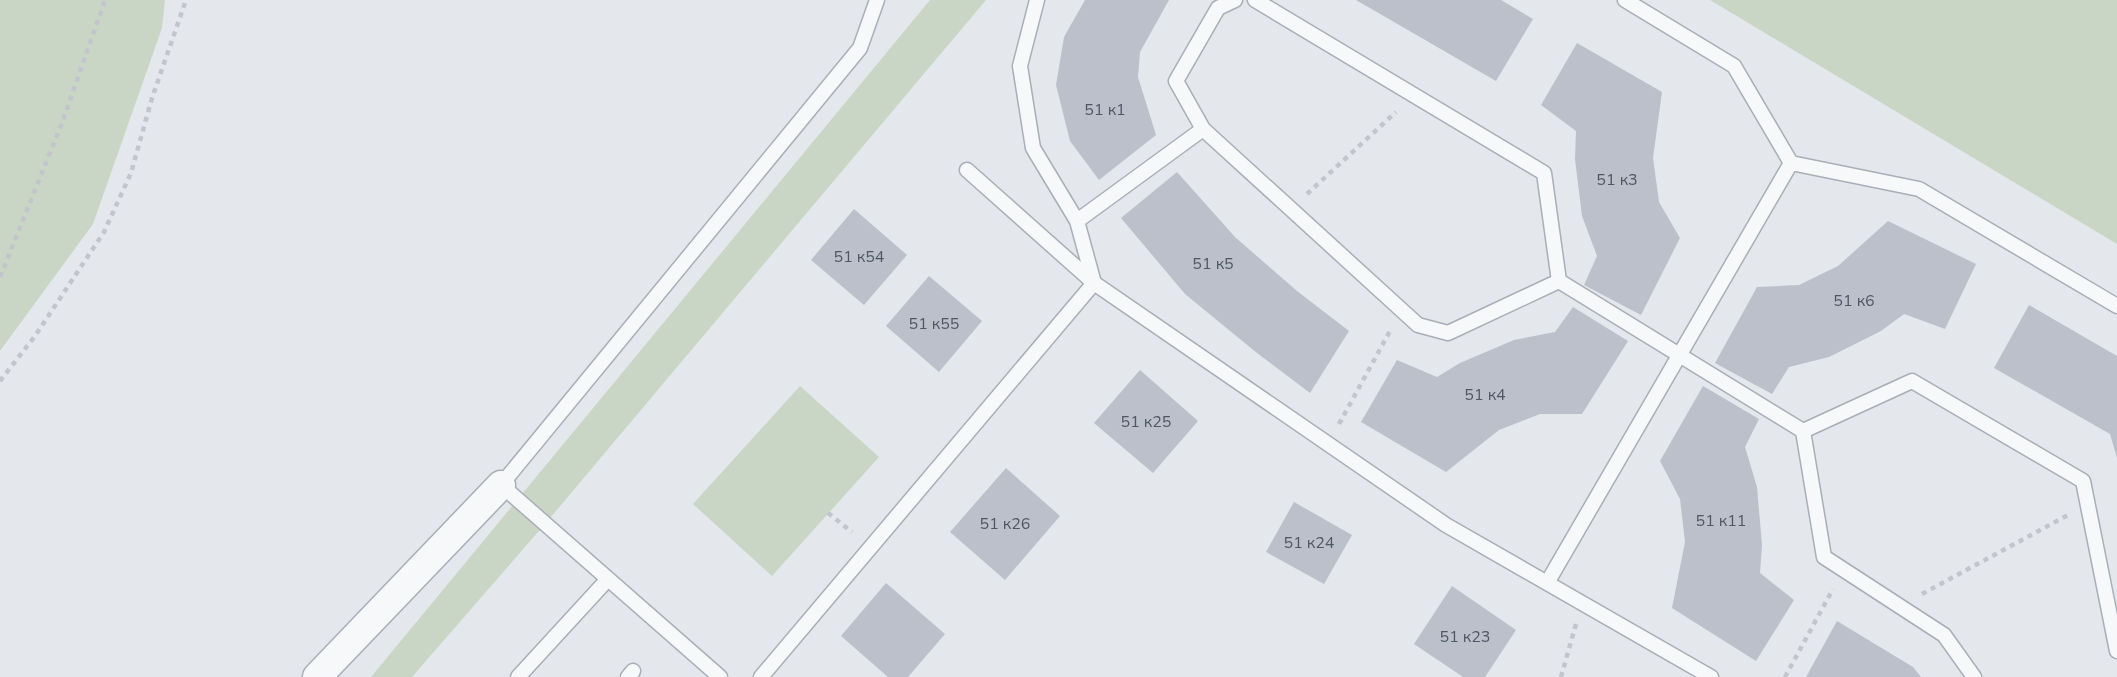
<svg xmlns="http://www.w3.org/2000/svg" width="2117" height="677" font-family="'Nunito Sans',sans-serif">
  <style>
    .green { fill: #c9d6c5 }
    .building { fill: #bbc0ca }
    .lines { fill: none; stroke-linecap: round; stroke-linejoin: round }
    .service-casing { stroke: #a9aeb7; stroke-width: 17 }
    .minor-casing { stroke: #a9aeb7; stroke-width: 31 }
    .path { stroke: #c2c5cb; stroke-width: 4.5; stroke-dasharray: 5 5; stroke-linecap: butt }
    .service { stroke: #f7f8fa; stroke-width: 14 }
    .minor { stroke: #f7f8fa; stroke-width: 28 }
    .labels { text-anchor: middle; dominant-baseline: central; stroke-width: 7; stroke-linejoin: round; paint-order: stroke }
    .number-label { font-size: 16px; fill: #4f5766 }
  </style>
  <rect width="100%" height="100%" fill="#e4e7ec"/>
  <path class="green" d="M0,0H165L162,28L93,224L0,351Z
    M930,0H986L545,524L412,677H371Z
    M1710,0H2117V244Z
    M800,386L879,457L772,576L693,504Z"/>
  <path class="building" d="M1085,0H1169L1140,52L1138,77L1156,135L1099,180L1070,141L1056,85L1064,37Z
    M1356,0H1501L1533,19L1496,81Z
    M1577,43L1662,92L1653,158L1659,202L1680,238L1641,315L1584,285L1597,256L1582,216L1575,159L1576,131L1541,105Z
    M1177,172L1235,237L1297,291L1349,331L1310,393L1257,353L1185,294L1121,218Z
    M854,209L907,255L864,305L811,260Z
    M1888,221L1976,264L1945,329L1904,314L1881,331L1829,357L1789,367L1772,394L1715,363L1757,287L1799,285L1838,266Z
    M929,276L982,321L939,372L886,326Z
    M2029,305L2117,356V458L2110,434L1994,368Z
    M1573,307L1628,341L1582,414H1540L1499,430L1446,472L1361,422L1397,360L1437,377L1460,363L1514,340L1555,332Z
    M1140,370L1198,421L1153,473L1094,423Z
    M1703,386L1759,419L1745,447L1757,487L1762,545L1760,573L1794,600L1756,661L1672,608L1685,542L1680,499L1660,461Z
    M1006,468L1060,516L1005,580L950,532Z
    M1294,502L1352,535L1324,584L1266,552Z
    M886,583L945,634L908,677H888L841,636Z
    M1452,586L1516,630L1485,677H1463L1414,644Z
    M1837,621L1913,667L1921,677H1806Z"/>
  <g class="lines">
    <g class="service-casing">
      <path id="service" d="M1235,0L1218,8L1176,81L1203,129L1418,325L1448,333L1559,281L1544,173L1255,0
        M1625,0L1734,66L1791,163L1919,189L2117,306
        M967,170L1094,283L1077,221L1033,148L1020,66L1037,0
        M1077,221L1203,129
        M1559,281L1803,431
        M1547,583L1791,163
        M518,677L608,579
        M628,677L633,671
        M720,677L501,485L860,48L877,0
        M761,677L1094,283L1446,525L1711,677
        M1974,677L1944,635L1824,557L1803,431L1912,381L2083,481L2117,651"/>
    </g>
    <g class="minor-casing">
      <path id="minor" d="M317,677L501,485"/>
    </g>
    <path class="path" d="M1307,194L1396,112
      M0,277L62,123L105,0
      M0,381L35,336L104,232L131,173L152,98L186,0
      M1339,424L1390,331
      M828,513L852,532
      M1922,594L2068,515
      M1561,677L1576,624
      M1785,677L1833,589"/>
    <use href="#service" class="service"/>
    <use href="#minor" class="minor"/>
  </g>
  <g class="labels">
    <g class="number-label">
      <text x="1105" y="110">51 к1</text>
      <text x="1617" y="180">51 к3</text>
      <text x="859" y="257">51 к54</text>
      <text x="1213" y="264">51 к5</text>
      <text x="1854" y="301">51 к6</text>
      <text x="934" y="324">51 к55</text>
      <text x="1485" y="395">51 к4</text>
      <text x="1146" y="422">51 к25</text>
      <text x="1721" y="521">51 к11</text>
      <text x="1005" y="524">51 к26</text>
      <text x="1309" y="543">51 к24</text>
      <text x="1465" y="637">51 к23</text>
    </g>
  </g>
</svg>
